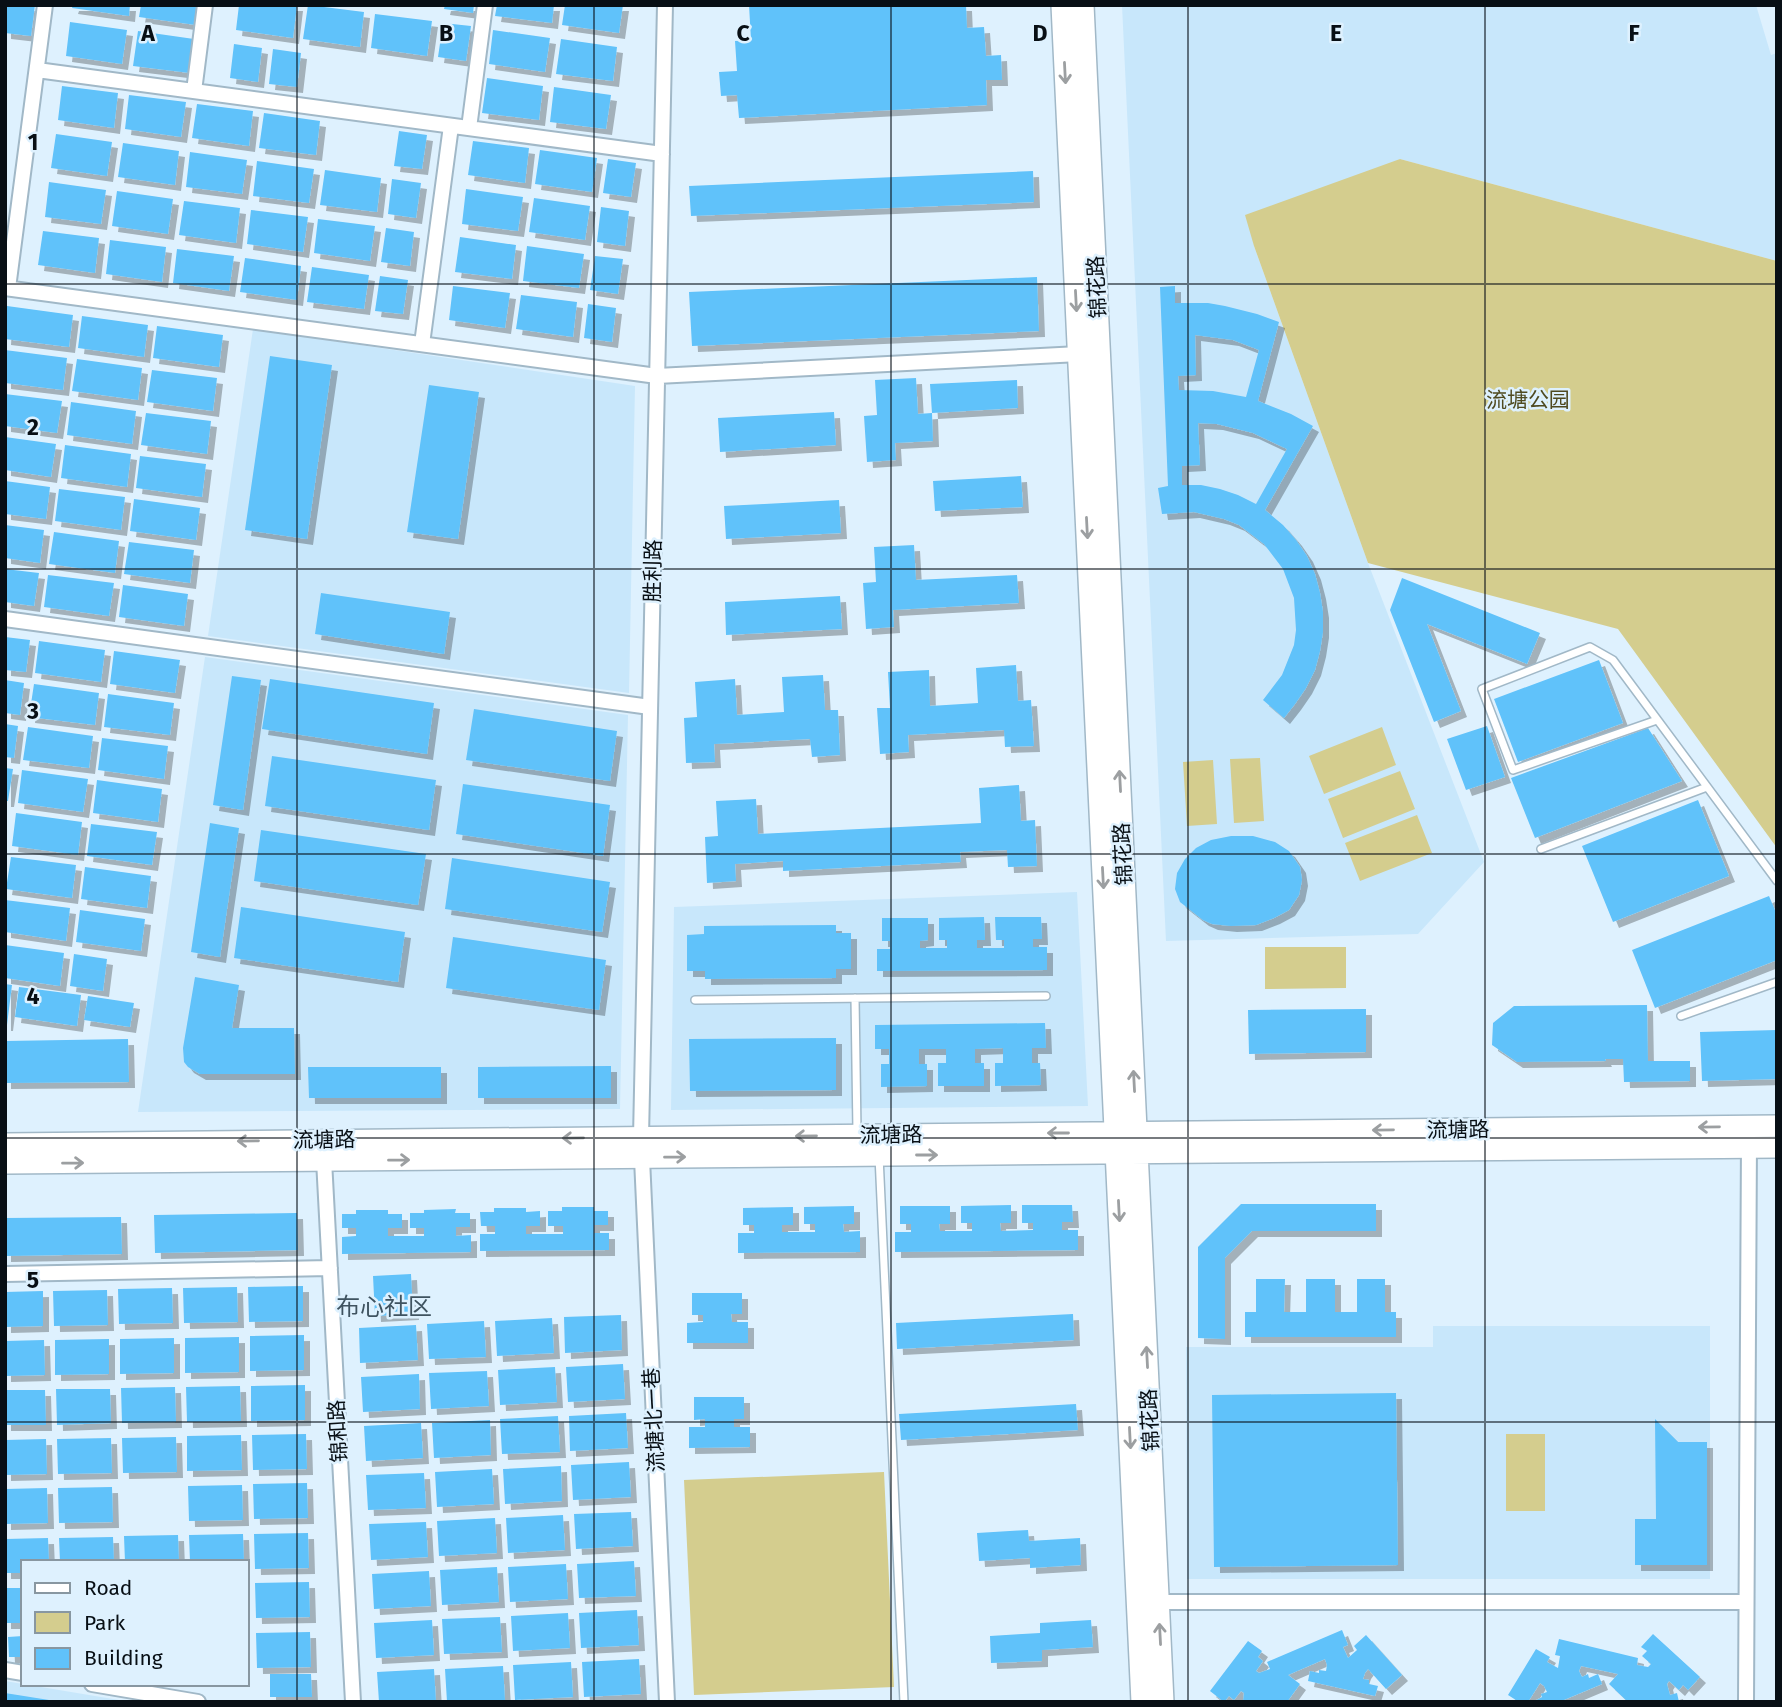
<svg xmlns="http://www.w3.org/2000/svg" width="1782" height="1707" font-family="'Fira Sans','Noto Sans SC',sans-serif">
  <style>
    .built { fill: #c8e7fb }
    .green { fill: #d4cd8e }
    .building { fill: #60c2fa; fill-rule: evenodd; filter: url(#shadow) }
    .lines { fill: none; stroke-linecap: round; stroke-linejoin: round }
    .lane-casing { stroke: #a1b8c7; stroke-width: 10 }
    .street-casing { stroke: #a1b8c7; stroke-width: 18 }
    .secondary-casing { stroke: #a1b8c7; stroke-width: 24 }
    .lane { stroke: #fff; stroke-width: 7 }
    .street { stroke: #fff; stroke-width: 14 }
    .secondary { stroke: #fff; stroke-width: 21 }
    .oneway { stroke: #9c9fa1 }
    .grid { fill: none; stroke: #080f15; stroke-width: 2; stroke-opacity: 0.55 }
    .labels { text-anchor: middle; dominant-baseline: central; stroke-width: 5; stroke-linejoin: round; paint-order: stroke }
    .street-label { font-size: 21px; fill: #080f15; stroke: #def1fe }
    .park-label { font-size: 21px; fill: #4f4a20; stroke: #def1fe }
    .quarter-label { font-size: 24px; fill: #3f5360; stroke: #def1fe }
    .grid-label { font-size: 23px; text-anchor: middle; font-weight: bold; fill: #080f15; stroke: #def1fe; stroke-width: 5; stroke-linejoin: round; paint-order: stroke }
  </style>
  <defs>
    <filter id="shadow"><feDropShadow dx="6" dy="6" stdDeviation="0" flood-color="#0004"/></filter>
  </defs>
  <rect width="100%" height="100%" fill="#def1fe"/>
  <path class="built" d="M1122,5H1756L1771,55L1777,53V261L1400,159L1254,246L1368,563L1484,862L1418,934L1166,941Z
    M253,329L635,386L629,693L208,636Z
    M205,657L628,715L620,1109L138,1112Z
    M1077,892L1088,1106L671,1110L674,907Z
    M1433,1326H1710V1579H1187L1186,1347H1433Z
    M5,1681L131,1702H5Z"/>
  <path class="green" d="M1400,159L1777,261V848L1618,629L1368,563L1254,246L1245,215Z
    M1382,727L1396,765L1324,794L1309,756Z
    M1260,758L1264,821L1234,823L1230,759Z
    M1213,760L1217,824L1187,826L1183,762Z
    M1400,771L1415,809L1343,838L1328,799Z
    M1417,815L1432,853L1360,881L1345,843Z
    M1265,947H1346V988L1265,989Z
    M1506,1434H1545V1511H1506Z
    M884,1472L894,1687L694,1695L684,1480Z"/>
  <path class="building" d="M5,5H35L31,36L5,33Z
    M73,5H130L129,16L72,8Z
    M141,5H199L196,25L139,17Z
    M239,5H297L293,38L236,30Z
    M308,5L364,12L360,47L303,39Z
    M445,5H474L473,13L444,9Z
    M497,5H554L552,23L495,16Z
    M565,5H623L619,33L562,25Z
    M749,5H966L967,28L984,27L986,56L1001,55L1002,80H986L987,105L739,118L737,95L721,96L719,72L737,71L735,41L751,40Z
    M375,14L432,21L427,56L371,48Z
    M70,22L127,30L122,64L66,56Z
    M443,23L471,26L466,61L438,57Z
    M493,30L550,38L545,72L489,64Z
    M138,31L194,39L190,73L133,66Z
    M561,39L617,47L613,81L556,74Z
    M234,44L262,48L258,82L230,78Z
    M273,49L301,53L297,87L269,84Z
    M487,78L543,86L539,120L482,113Z
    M62,86L118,93L114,128L58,120Z
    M554,87L611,95L606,129L550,122Z
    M129,95L186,102L181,137L125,129Z
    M197,104L253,111L249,146L192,138Z
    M264,113L320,121L316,155L259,148Z
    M399,131L427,135L422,169L394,166Z
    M56,134L112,142L107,176L51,168Z
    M473,141L529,148L525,183L468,175Z
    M123,143L179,151L175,185L118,177Z
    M540,150L597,158L592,192L535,184Z
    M190,152L247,160L242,194L186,187Z
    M608,159L636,163L631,197L603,193Z
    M257,161L314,169L309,203L253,196Z
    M325,170L381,178L377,212L320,205Z
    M1033,171L1034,202L691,216L689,186Z
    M392,179L421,183L416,218L388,214Z
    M49,182L106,190L101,224L45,217Z
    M466,189L523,197L518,231L462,224Z
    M117,191L173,199L168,234L112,226Z
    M534,198L590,206L585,240L529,232Z
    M184,201L240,208L236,243L179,235Z
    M601,207L629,211L625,246L597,242Z
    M251,210L308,217L303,252L247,244Z
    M318,219L375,226L370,261L314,253Z
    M386,228L414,232L410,266L381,262Z
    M43,231L99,238L95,273L38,265Z
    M460,237L516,245L512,279L455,272Z
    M110,240L166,247L162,282L106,274Z
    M527,246L584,254L579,288L523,281Z
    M177,249L234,256L229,291L173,283Z
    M595,256L623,259L618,294L590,290Z
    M245,258L301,266L297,300L240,292Z
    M312,267L369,275L364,309L307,302Z
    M380,276L408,280L403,314L375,311Z
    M1037,277L1039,331L692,346L689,292Z
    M453,286L510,293L505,328L449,320Z
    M1175,286V303H1208L1225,306L1257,314L1279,322L1258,401L1291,414L1313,426L1265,510L1283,525L1296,540L1307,556L1315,574L1320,593L1323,612V632L1320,651L1315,670L1306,688L1295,704L1284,718L1263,700L1282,675L1294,645L1296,630L1294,598L1283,569L1264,544L1239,525L1224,519L1194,512L1162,514L1158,488L1168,486L1160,287ZM1195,335L1233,340L1259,350L1246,397L1213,391L1179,390L1178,376L1196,375ZM1198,423L1217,424L1253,433L1287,449L1256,504L1238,495L1220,489L1201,485H1182V466L1200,465Z
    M521,295L577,302L573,337L516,329Z
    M588,304L616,308L612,342L584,338Z
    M7,306L73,315L69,347L5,339Z
    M82,316L148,325L144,357L78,348Z
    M157,326L223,335L219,367L153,358Z
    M5,350L67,358L63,390L5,383Z
    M270,356L332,365L307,539L245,530Z
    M77,359L142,368L138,400L72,391Z
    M152,370L217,378L213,411L147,402Z
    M916,378L918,414L932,413L933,441L895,443L896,460L867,462L864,416L877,415L875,380Z
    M1017,380L1018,408L932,413L930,384Z
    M429,385L479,392L458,539L407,532Z
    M5,394L62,401L57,433L5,426Z
    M71,402L136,411L132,444L67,435Z
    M834,412L836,445L720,452L718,418Z
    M146,413L211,421L207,454L141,445Z
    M5,437L56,444L51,477L5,470Z
    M65,445L131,454L127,487L61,478Z
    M140,456L206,464L202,497L136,488Z
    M1021,476L1023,507L935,511L933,481Z
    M5,481L50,487L46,519L5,514Z
    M59,489L125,497L121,530L55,521Z
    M134,499L200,508L196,540L130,531Z
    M839,500L841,533L726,539L724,506Z
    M5,525L44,530L40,563L5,558Z
    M54,532L119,541L115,573L49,564Z
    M129,542L194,550L190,583L124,574Z
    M914,545L916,580L1017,575L1019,603L893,610L894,627L866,629L863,583L876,582L874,547Z
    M5,569L39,573L34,606L5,602Z
    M48,575L114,583L109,616L44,607Z
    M1402,578L1540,633L1527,664L1427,624L1461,711L1434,722L1390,610Z
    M123,585L188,594L184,626L119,617Z
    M321,593L450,612L444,654L315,634Z
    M840,596L842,629L726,635L725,602Z
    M5,637L30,640L26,672L5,670Z
    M39,641L105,650L101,682L35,673Z
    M114,651L180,660L175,693L110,684Z
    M1599,660L1623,723L1518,762L1494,699Z
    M1016,665L1018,701L1031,700L1034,746L1005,747L1004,730L908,735L909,752L880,754L877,708H890L888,672L929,670L930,706L978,703L976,668Z
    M823,675L825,710H838L840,755L812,757L810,739L714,744L715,762L686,763L684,718L697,717L695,682L735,679L737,715L784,712L782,677Z
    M232,676L261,680L243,810L213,805Z
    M270,679L434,703L427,754L262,729Z
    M5,680L24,683L20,715L5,713Z
    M34,684L99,693L95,725L29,717Z
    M108,694L174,703L170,735L104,727Z
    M474,709L617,731L610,781L466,760Z
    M5,724L18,726L14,758L5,757Z
    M1487,726L1505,777L1466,790L1447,739Z
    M28,727L93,736L89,768L23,760Z
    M1648,728L1682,781L1535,838L1511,778Z
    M102,738L168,746L164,779L98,770Z
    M272,756L436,780L429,830L265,806Z
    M5,768L13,769L8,801H5Z
    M22,770L88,779L83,812L18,803Z
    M97,780L162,789L158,822L93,813Z
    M463,784L610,805L603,856L456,834Z
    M1019,785L1021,821L1035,820L1037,866L1008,867L1007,850L960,852L961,862L783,871V861L735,864L736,881L707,883L705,837L718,836L716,801L756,799L758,834L981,823L979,788Z
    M1698,800L1729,876L1613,922L1582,846Z
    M16,813L82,822L78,855L12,846Z
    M210,823L239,828L220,957L191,952Z
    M91,824L157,832L152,865L87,856Z
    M261,830L426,854L418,905L254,881Z
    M1231,836H1253L1275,842L1289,851L1300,867L1302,880L1299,895L1289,910L1274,918L1256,925L1231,926L1212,924L1203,920L1180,902L1175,889L1177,873L1185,859L1196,848L1211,840Z
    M11,857L76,865L72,898L6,889Z
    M452,858L610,882L602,932L445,909Z
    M85,867L151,876L147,908L81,899Z
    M1769,896L1777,915V960L1655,1008L1632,950Z
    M5,900L70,908L66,941L5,932Z
    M241,907L405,932L398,982L234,958Z
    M80,910L145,919L141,951L76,942Z
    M984,917L985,940H977V948H1004V940H996L995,917H1041L1042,939H1033V947H1047V970L877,971V949H890V941H882V918H928V940L920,941V948H947V940H939V918Z
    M836,925V933H851V969H836V978L705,979V971H687V935L704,934V926Z
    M453,937L606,960L599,1010L446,988Z
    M5,945L64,953L60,986L5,978Z
    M74,954L107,959L103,991L70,986Z
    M195,977L239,985L232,1028H294L295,1074H200L188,1067L184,1062L183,1048Z
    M5,984L12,985L7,1025H5Z
    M19,987L81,995L77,1026L15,1017Z
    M88,996L134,1003L130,1027L84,1020Z
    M1647,1005L1648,1061H1690V1081L1624,1082L1623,1059H1605L1606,1061L1517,1062L1492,1045L1493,1023L1514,1006Z
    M1366,1009V1052L1249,1054L1248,1010Z
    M1045,1023L1046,1048H1032V1063H1040L1041,1085L995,1086V1063H1003V1048L975,1049V1063H984V1086H938V1063H946V1049H919V1064H927V1086L881,1087V1064H889V1049H875V1025Z
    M1777,1030V1079L1702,1081L1700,1032Z
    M836,1038V1090L690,1091L689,1039Z
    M128,1039L129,1082L5,1083V1041Z
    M611,1066V1098H478V1067Z
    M308,1067H441V1098H309Z
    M1241,1204H1376V1231H1252L1225,1258V1339L1198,1338V1247Z
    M1011,1205V1223H1000L1001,1231L1033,1230V1223H1022V1205H1072L1073,1222H1062V1230H1078V1250L895,1252V1232H911V1224H900V1206H950V1224H939L940,1231H972V1223H961V1206Z
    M854,1206V1224H843L844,1232L860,1231V1252L738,1253V1233H754V1225H743V1208L793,1207V1225H782V1232H815V1224H804V1207Z
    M562,1207H594V1211H608V1225H594V1233H609V1250L480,1251V1234H495V1226H481L480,1212H494V1208H526V1212L540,1211V1226H526V1234H563V1226H548V1211H562Z
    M456,1209L455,1213H470V1227H456V1236L471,1235V1252L342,1254V1237L356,1236V1228H342V1214H356V1210H388V1214H402V1228H388V1236H424V1228H410V1213H424V1210Z
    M297,1213L298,1250L155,1253L154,1215Z
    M121,1217L122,1254L5,1256V1218Z
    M411,1274L413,1314L375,1316L373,1276Z
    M1256,1279H1285L1284,1312H1306V1279H1335V1312H1357V1279H1385V1312H1396V1337H1245V1312H1256Z
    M303,1286V1321L249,1322L248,1287Z
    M237,1287L238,1322L184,1323L183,1288Z
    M172,1288L173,1323L119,1324L118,1289Z
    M107,1290L108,1325L54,1326L53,1291Z
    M43,1291V1326L5,1327V1292Z
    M692,1293H742V1314H731L732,1322H748V1343H687V1323L703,1322V1315H692Z
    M1073,1314L1074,1340L897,1349L896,1323Z
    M621,1315L622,1350L565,1353L564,1317Z
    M552,1318L554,1353L497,1356L495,1321Z
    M484,1321L486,1357L429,1359L427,1324Z
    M416,1325L418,1360L360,1363L359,1328Z
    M304,1335V1370L250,1371V1336Z
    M239,1337V1372L185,1373V1338Z
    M174,1338V1373L120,1374V1339Z
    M109,1339V1374L55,1375V1340Z
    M44,1340L45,1375L5,1376V1341Z
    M623,1364L625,1399L568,1402L566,1367Z
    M555,1367L557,1402L500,1405L498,1370Z
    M487,1371L489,1406L431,1409L429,1373Z
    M419,1374L420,1409L363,1412L361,1377Z
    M305,1385V1420L251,1421V1386Z
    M240,1386L241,1421L187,1422L186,1387Z
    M175,1387L176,1422L122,1423L121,1388Z
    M56,1389H110L111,1423L57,1425Z
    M5,1390H45L46,1425H5Z
    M1396,1393L1398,1565L1214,1567L1212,1395Z
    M694,1397H744V1419H734V1427H750V1447L689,1448V1427H705V1419L694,1420Z
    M1076,1404L1078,1430L901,1440L899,1414Z
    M626,1413L628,1448L570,1451L569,1416Z
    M558,1416L560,1452L502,1454L500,1419Z
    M1655,1419L1678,1442H1707V1565H1635V1519H1656Z
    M490,1420L491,1455L434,1458L432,1423Z
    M421,1423L423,1458L366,1461L364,1426Z
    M306,1434L307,1469L253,1470L252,1435Z
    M241,1435L242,1470L187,1471V1436Z
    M176,1437L177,1472L123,1473L122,1438Z
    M111,1438L112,1473L58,1474L57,1439Z
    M46,1439L47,1474L5,1475V1440Z
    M629,1462L631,1497L573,1500L571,1465Z
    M561,1466L562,1501L505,1504L503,1469Z
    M492,1469L494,1504L437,1507L435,1472Z
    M424,1473L426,1508L368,1510L366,1475Z
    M307,1483L308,1518L254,1519L253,1484Z
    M242,1485L243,1520L189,1521L188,1486Z
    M112,1487L113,1522L59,1523L58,1488Z
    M47,1488L48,1523L5,1524V1489Z
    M631,1512L633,1546L576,1549L574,1514Z
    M563,1515L565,1550L508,1553L506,1518Z
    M495,1518L497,1553L439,1556L437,1521Z
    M426,1522L428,1557L371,1560L369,1524Z
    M1028,1530L1029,1541L1080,1538L1081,1565L1030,1568V1558L979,1561L977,1533Z
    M308,1533L309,1568L255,1569L254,1534Z
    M243,1534L244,1562H190L189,1535Z
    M178,1535L179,1562H125L124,1536Z
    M113,1537L114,1562H60L59,1538Z
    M48,1538L49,1562H23V1573H5V1539Z
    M634,1561L636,1596L579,1598L577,1564Z
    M566,1564L568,1599L510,1602L508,1567Z
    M497,1567L499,1602L442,1605L440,1570Z
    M429,1571L431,1606L374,1609L372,1574Z
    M309,1582L310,1617L256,1618L255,1583Z
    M5,1588H23V1623H5Z
    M637,1610L639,1645L581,1648L579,1613Z
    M568,1613L570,1648L513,1651L511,1616Z
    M500,1617L502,1652L444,1654L442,1619Z
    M432,1620L434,1655L376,1658L374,1623Z
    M1091,1620L1093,1647L1042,1650V1661L991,1663L990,1636L1040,1633V1623Z
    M1342,1630L1348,1645L1343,1647L1348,1658L1357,1650L1354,1646L1366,1635L1402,1675L1386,1689L1368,1669L1365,1673L1363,1679L1369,1680V1684L1378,1686L1375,1696L1308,1681L1310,1671L1319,1673V1670L1326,1671L1327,1665L1325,1659L1288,1675L1300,1684L1287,1702H1243L1244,1693L1241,1691L1234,1700L1229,1696L1224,1702L1210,1691L1248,1641L1262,1651L1258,1657L1263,1661L1256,1671L1259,1673L1270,1669L1267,1662Z
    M310,1632L311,1667L257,1668L256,1633Z
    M1653,1634L1700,1677L1688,1690L1683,1685L1679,1690L1669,1681L1667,1684L1670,1695L1677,1693L1679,1702H1628L1609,1684L1618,1674L1581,1666L1579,1671L1582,1677L1588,1674L1589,1678L1598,1674L1602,1684L1559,1702H1533L1542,1697L1541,1694L1547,1692L1544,1686L1540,1683L1528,1702H1519L1508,1695L1536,1649L1550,1657L1547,1662L1558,1668L1560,1656L1555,1655L1559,1639L1638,1658L1637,1665L1648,1667L1651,1664L1642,1656L1647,1651L1641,1647Z
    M23,1636V1657H9L8,1637Z
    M639,1659L641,1694L584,1697L582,1662Z
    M571,1662L573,1697L515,1700L513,1665Z
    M503,1666L505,1701L447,1702L445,1669Z
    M434,1669L436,1702H379L377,1672Z
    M270,1674H311L312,1697H270Z
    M5,1693L49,1700V1702H5Z"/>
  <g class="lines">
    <g class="lane-casing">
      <path id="lane" d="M1657,720L1513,770L1482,689L1590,647L1613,660L1777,881
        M1541,849L1707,787
        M855,998L857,1131
        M695,1000L1046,996
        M1681,1016L1777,982
        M879,1156L904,1702"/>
    </g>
    <g class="street-casing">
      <path id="street" d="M665,5L641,1137L667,1702
        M37,70L662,154
        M194,91L205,5
        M469,128L485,5
        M5,288L657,376L1079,354
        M8,288L45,5
        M422,344L451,126
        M5,619L650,707
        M324,1160L353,1702
        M5,1274L330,1268
        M1149,1602H1746
        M5,1670L23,1673
        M92,1684L198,1702
        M1746,1702L1749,1140"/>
    </g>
    <g class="secondary-casing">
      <path id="secondary" d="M1062,5L1142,1702
        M1083,5L1163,1702
        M5,1144L1777,1126
        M5,1163L1777,1147"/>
    </g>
    <use href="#lane" class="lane"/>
    <use href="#street" class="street"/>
    <use href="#secondary" class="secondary"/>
  </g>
  <defs><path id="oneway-shaft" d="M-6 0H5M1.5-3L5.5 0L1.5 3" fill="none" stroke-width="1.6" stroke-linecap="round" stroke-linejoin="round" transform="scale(1.75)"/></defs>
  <g class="oneway">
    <use href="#oneway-shaft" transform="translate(1065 73) rotate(87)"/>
    <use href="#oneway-shaft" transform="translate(1076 301) rotate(87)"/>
    <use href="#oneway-shaft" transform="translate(1087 528) rotate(87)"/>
    <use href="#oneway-shaft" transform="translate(1120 781) rotate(-93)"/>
    <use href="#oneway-shaft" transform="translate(1103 878) rotate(87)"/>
    <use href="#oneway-shaft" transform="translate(1134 1081) rotate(-93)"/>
    <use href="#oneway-shaft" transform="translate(1709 1127) rotate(179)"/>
    <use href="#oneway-shaft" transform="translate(1383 1130) rotate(179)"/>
    <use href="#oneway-shaft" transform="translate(1058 1133) rotate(180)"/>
    <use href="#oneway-shaft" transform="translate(806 1136) rotate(179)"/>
    <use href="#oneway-shaft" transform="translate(573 1138) rotate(179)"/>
    <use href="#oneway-shaft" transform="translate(248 1141) rotate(179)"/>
    <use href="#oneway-shaft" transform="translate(927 1155)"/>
    <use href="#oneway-shaft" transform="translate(675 1157) rotate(-1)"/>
    <use href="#oneway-shaft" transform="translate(399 1160) rotate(-1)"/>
    <use href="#oneway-shaft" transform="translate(73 1163) rotate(-1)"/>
    <use href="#oneway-shaft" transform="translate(1119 1211) rotate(87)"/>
    <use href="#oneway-shaft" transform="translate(1147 1357) rotate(-93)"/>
    <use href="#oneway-shaft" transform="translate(1130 1438) rotate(87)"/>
    <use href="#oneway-shaft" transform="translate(1160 1634) rotate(-93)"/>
  </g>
  <path class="grid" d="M297,5V1702M594,5V1702M891,5V1702M1188,5V1702M1485,5V1702M5,284H1777M5,569H1777M5,854H1777M5,1138H1777M5,1422H1777"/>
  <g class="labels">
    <g class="street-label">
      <text transform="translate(1097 287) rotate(-93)">锦花路</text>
      <text transform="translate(653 571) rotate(-89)">胜利路</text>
      <text transform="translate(1123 854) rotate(-93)">锦花路</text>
      <text transform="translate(1458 1130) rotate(-1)">流塘路</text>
      <text transform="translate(891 1135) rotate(-1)">流塘路</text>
      <text transform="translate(324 1140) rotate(-1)">流塘路</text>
      <text transform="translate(654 1420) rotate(-93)">流塘北一巷</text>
      <text transform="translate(1150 1420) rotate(-93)">锦花路</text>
      <text transform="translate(338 1431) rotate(-93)">锦和路</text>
    </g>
    <g class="park-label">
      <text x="1528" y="400">流塘公园</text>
    </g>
    <g class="quarter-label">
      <text x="384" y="1307">布心社区</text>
    </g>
  </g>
  <g class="grid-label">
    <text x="148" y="41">A</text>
    <text x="446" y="41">B</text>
    <text x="743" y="41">C</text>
    <text x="1040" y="41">D</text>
    <text x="1336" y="41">E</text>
    <text x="1634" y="41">F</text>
    <text x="33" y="150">1</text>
    <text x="33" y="435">2</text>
    <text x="33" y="719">3</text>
    <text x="33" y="1004">4</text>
    <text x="33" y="1288">5</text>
  </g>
  <rect width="1782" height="1707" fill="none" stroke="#080f15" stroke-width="14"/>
  <rect x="21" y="1560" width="228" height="126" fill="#def1fe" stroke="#8897a1" stroke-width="2"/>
  <rect x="35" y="1583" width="35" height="10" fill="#ffffff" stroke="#8897a1" stroke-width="2"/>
  <text x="84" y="1595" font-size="21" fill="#080f15">Road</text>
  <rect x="35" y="1612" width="35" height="21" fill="#d4cd8e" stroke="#8897a1" stroke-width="2"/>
  <text x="84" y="1630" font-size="21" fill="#080f15">Park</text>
  <rect x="35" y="1648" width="35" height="21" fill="#60c2fa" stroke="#8897a1" stroke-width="2"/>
  <text x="84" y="1665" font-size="21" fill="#080f15">Building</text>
</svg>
